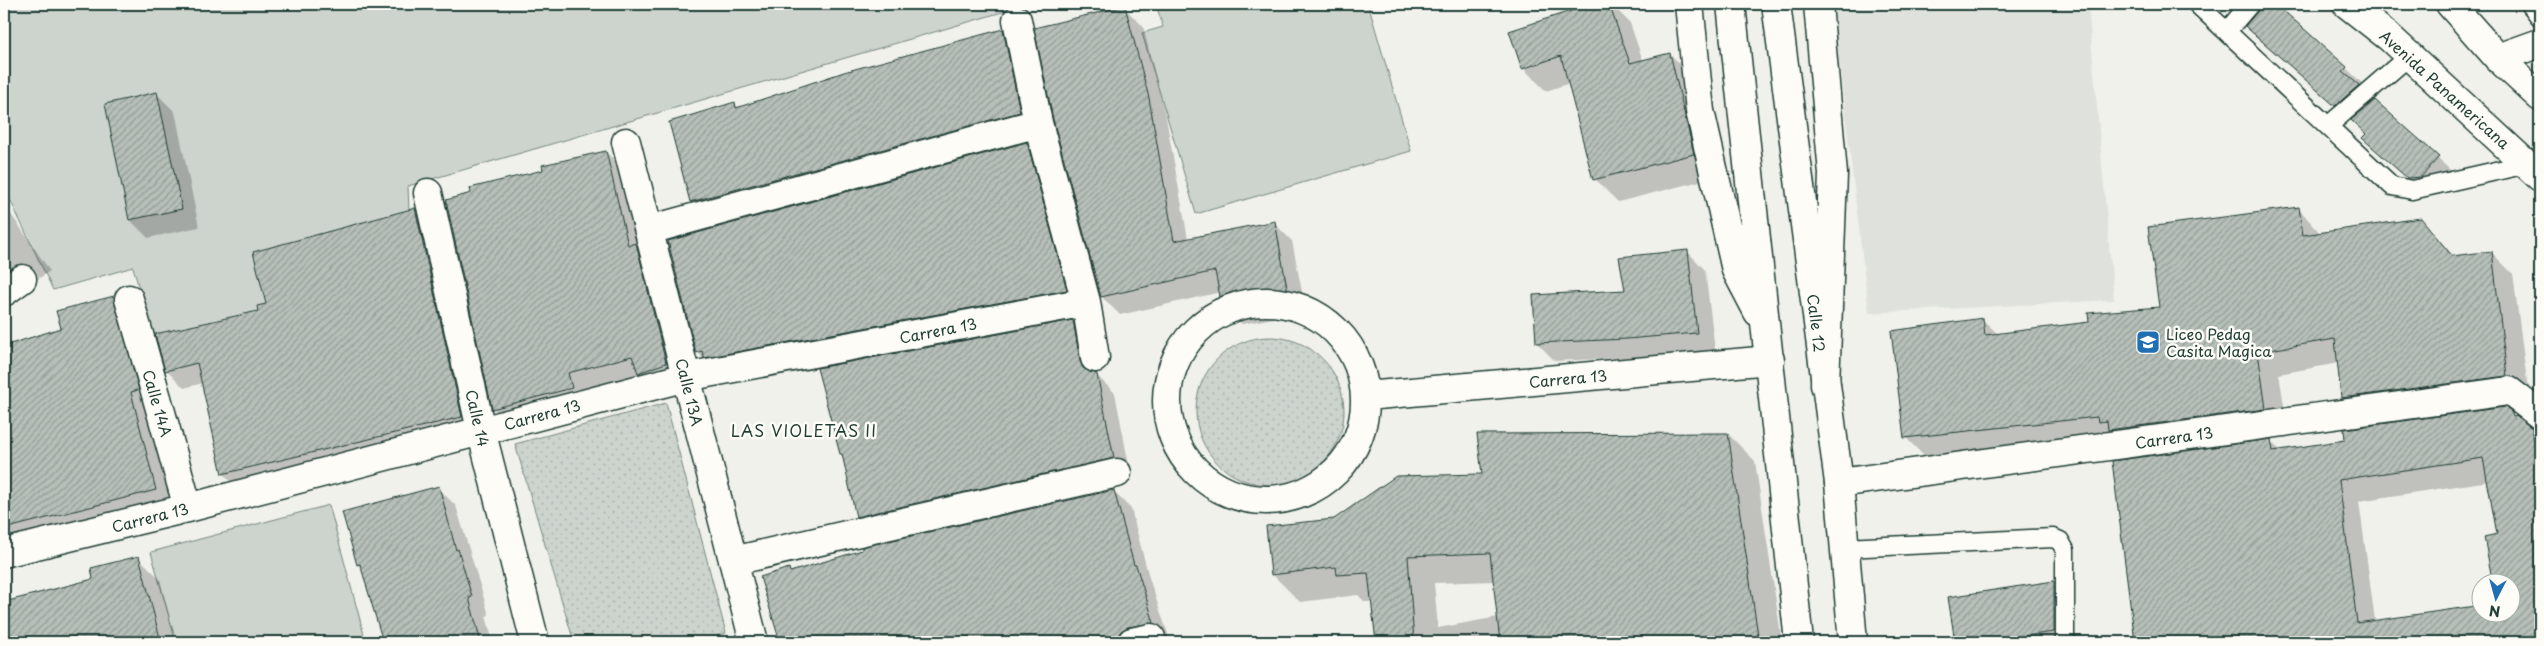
<svg xmlns="http://www.w3.org/2000/svg" width="2544" height="646" font-family="'Playpen Sans',sans-serif">
  <style>
    .built { fill: #dfe2dc }
    .grass { fill: #cdd3cd; stroke: #768880 }
    .park { fill: url(#park-dots); stroke: #768880 }
    .shadow { fill: #0003; fill-rule: evenodd }
    .building { fill: url(#building-hatch); stroke: #1f3d34; fill-rule: evenodd }
    .lines { fill: none; stroke-linecap: round; stroke-linejoin: round }
    .lane-casing { stroke: #1f3d34; stroke-width: 21 }
    .street-casing { stroke: #1f3d34; stroke-width: 31 }
    .secondary-casing { stroke: #1f3d34; stroke-width: 31 }
    .primary-casing { stroke: #1f3d34; stroke-width: 31 }
    .lane { stroke: #fdfcf7; stroke-width: 18 }
    .street { stroke: #fdfcf7; stroke-width: 28 }
    .secondary { stroke: #fdfcf7; stroke-width: 28 }
    .primary { stroke: #fdfcf7; stroke-width: 28 }
    .labels { text-anchor: middle; dominant-baseline: central; stroke-width: 5; stroke-linejoin: round; paint-order: stroke }
    .street-label { font-size: 15px; fill: #1f3d34; stroke: #fdfcf7 }
    .poi-label { font-size: 15px; fill: #1f3d34; stroke: #fdfcf7; text-anchor: start }
    .neighbourhood-label { font-size: 16px; letter-spacing: 1px; fill: #1f3d34; stroke: #fdfcf7 }
  </style>
  <defs>
    <pattern id="park-dots" width="8" height="8" patternUnits="userSpaceOnUse" patternTransform="scale(1.25)"><rect width="8" height="8" fill="#cdd3cd"/><path d="M2 2h.1M6 6h.1" fill="none" stroke="#b0b6b1" stroke-width="1.8" stroke-linecap="round"/></pattern>
    <pattern id="building-hatch" width="6" height="6" patternUnits="userSpaceOnUse" patternTransform="scale(1.25)"><rect width="6" height="6" fill="#b6bfb8"/><path d="M-1 1l2-2M0 6l6-6M5 7l2-2" fill="none" stroke="#939c96"/></pattern>
  </defs>
  <rect width="100%" height="100%" fill="#f0f1eb"/>
  <filter id="ink" filterUnits="userSpaceOnUse"><feTurbulence type="fractalNoise" baseFrequency=".02" numOctaves="2"/><feDisplacementMap in="SourceGraphic" scale="10" xChannelSelector="R" yChannelSelector="G"/><feConvolveMatrix kernelMatrix="1 2 1 2 8 2 1 2 1" color-interpolation-filters="sRGB"/></filter>
  <g filter="url(#ink)">
    <path class="built" d="M1832,4H2088L2114,300L1869,313Z"/>
    <path class="grass" d="M4,4H1030L408,186L410,237L300,330L160,363L133,267L53,290L4,187Z
      M1156,4H1368L1411,151L1196,214L1142,33L1163,27Z
      M329,505L366,642H176L151,552Z"/>
    <path class="park" d="M1196 411a74 74 0 1 1 148 0a74 74 0 1 1-148 0Z
      M666,403L726,633L698,642H574L515,444Z"/>
    <path class="shadow" d="M1596,4H1611L1630,23L1643,61L1670,54L1693,77L1716,177L1618,202L1595,179L1570,83L1546,91L1523,68L1511,32Z
      M2219,4H2274L2346,68L2365,86L2361,90L2374,102L2457,176L2440,195L2427,196L2364,138L2367,135L2355,123Z
      M1124,8L1143,26L1166,118L1188,239L1274,223L1292,241L1306,312L1242,324L1223,306L1221,292L1120,315L1102,297Z
      M1002,30L1021,48L1037,130L710,220L691,202L670,123L734,103L739,108Z
      M157,94L175,112L199,227L148,238L130,220Z
      M1027,144L1044,161L1083,307L715,370L697,352Z
      M606,152L624,170L684,381L511,426L493,408L544,171Z
      M4,204L50,271L4,302Z
      M2299,209L2321,234L2420,220L2455,257L2491,252L2513,274L2529,397L2364,420L2342,398L2339,363L2279,374L2288,430L1927,459L1905,437L1983,320L1998,334L2090,323L2160,309Z
      M415,210L433,227L479,434L241,491L223,474L203,383L184,388L167,370Z
      M1687,251L1705,270L1715,350L1646,357L1555,361L1537,343L1626,292Z
      M113,297L132,315L174,509L4,553V347L62,328Z
      M1073,322L1091,340L1096,375L1115,393L1131,476L875,534L857,516L844,457L841,454Z
      M2511,414L2540,438V642H2136L2113,462L2270,441L2281,451ZM2489,481L2499,535L2512,584V614L2375,621L2359,501Z
      M1728,434L1755,461L1782,642H1367L1366,640L1376,638L1373,602H1365L1358,595L1300,602L1273,575L1335,520L1483,475ZM1494,581L1498,617L1438,628L1434,583Z
      M438,488L456,506L489,615L486,616L493,642H380L378,637L382,636L363,570L358,565Z
      M1113,491L1131,509L1150,581L1170,640L1156,642H781L761,578L789,570L792,573Z
      M139,558L160,579L176,642H4V603L95,580Z
      M2054,583L2072,601V642H1957L1950,598Z"/>
    <path class="building" d="M1592,4H1609L1630,63L1670,53L1694,154L1593,180L1561,56L1522,69L1509,31Z
      M2260,4H2276L2347,67L2343,72L2359,85L2335,106L2245,26L2258,11Z
      M1125,6L1149,98L1174,241L1275,221L1288,294L1222,307L1215,271L1101,297L1053,119L1034,28Z
      M1003,29L1020,112L690,202L669,122L735,102L736,108L844,72Z
      M157,92L182,209L129,220L105,104Z
      M2375,100L2439,157L2421,177L2407,178L2362,138L2366,134L2351,120Z
      M1027,142L1067,290L704,358L702,351L696,353L668,241Z
      M606,151L628,245L636,243L666,363L638,373L632,356L568,373L572,388L492,409L446,200L471,193L470,188L543,170L542,165Z
      M2299,207L2303,235L2421,218L2452,256L2492,251L2507,376L2341,398L2335,339L2258,352L2266,409L2108,430L2107,421L2098,422L2097,417L1904,438L1891,331L1983,318L1985,335L2089,322L2088,313L2159,307L2148,227Z
      M415,208L462,417L222,474L197,363L165,371L155,334L258,311L257,306L266,304L253,252Z
      M1688,250L1697,333L1627,339L1536,343L1533,295L1625,290L1619,257Z
      M114,296L139,390L131,392L156,490L4,529V346L61,328L56,311Z
      M1073,320L1080,361L1083,368L1097,374L1114,458L856,517L842,454H840L817,368Z
      M2505,407L2512,413L2513,417L2516,416L2532,428L2540,471V642H2135L2112,461L2271,439L2273,451L2345,440L2344,429ZM2483,458L2497,534L2484,537L2493,584H2512V614H2482V605L2357,623L2339,480Z
      M1728,433L1759,642H1500L1490,553L1408,556L1414,642H1376L1368,573L1337,575L1336,567L1271,575L1266,526L1334,519L1396,476L1482,474L1477,434Z
      M439,486L456,550L458,549L472,597L469,598L481,642H383L360,564L357,565L342,512Z
      M1114,490L1134,565H1136L1154,623L1128,627L1121,631L1117,637L1101,642H780L760,577L789,568L790,572L862,550V547Z
      M139,556L161,642H4V602L93,579L91,568Z
      M2054,581V632L1981,642H1955L1948,597Z"/>
    <g class="lines">
      <g class="lane-casing">
        <path id="lane" d="M2197,4L2392,186L2412,190L2527,164
          M2530,4L2540,17
          M2227,31L2250,4
          M2328,126L2409,56
          M1845,548L2053,538L2060,541L2065,550V642"/>
      </g>
      <g class="street-casing">
        <path id="street" d="M1017,20L1038,123L1086,302L1095,358
          M626,142L754,642
          M428,193L481,430L535,642
          M649,230L1038,123
          M4,292L22,279
          M129,299L188,508
          M1167 401a99 99 0 1 1 198 0a99 99 0 1 1-198 0Z
          M1366,396L1770,360
          M1839,483L2509,391L2540,415
          M4,553L188,508L686,377L1086,302
          M733,561L1117,473
          M1132,642L1151,638"/>
      </g>
      <g class="secondary-casing">
        <path id="secondary" d="M1689,4L1700,111L1736,270L1758,312
          M1731,4L1799,642
          M1776,4L1839,483L1853,642
          M2498,58L2540,43"/>
      </g>
      <g class="primary-casing">
        <path id="primary" d="M1818,4L1833,174L1825,385
          M2347,4L2389,37L2540,177
          M2450,4L2498,58L2540,97"/>
      </g>
      <use href="#lane" class="lane"/>
      <use href="#street" class="street"/>
      <use href="#secondary" class="secondary"/>
      <use href="#primary" class="primary"/>
    </g>
  </g>
  <defs>
    <g id="school-square" transform="scale(1.25)"><rect x="-9" y="-9" width="18" height="18" rx="4" fill="#1f6fb2" stroke="#fdfcf7"/><path d="M0-5L7-2L0 1L-7-2ZM-4 1L0 2.5L4 1V4Q0 6-4 4Z" fill="#fff"/></g>
  </defs>
  <g fill-rule="evenodd">
    <use href="#school-square" x="2148" y="342"/>
  </g>
  <g class="labels">
    <g class="street-label">
      <text transform="translate(2445 89) rotate(42)">Avenida Panamericana</text>
      <text transform="translate(1817 323) rotate(83)">Calle 12</text>
      <text transform="translate(938 330) rotate(-11)">Carrera 13</text>
      <text transform="translate(1568 378) rotate(-5)">Carrera 13</text>
      <text transform="translate(690 392) rotate(76)">Calle 13A</text>
      <text transform="translate(158 403) rotate(74)">Calle 14A</text>
      <text transform="translate(542 414) rotate(-15)">Carrera 13</text>
      <text transform="translate(478 418) rotate(77)">Calle 14</text>
      <text transform="translate(2174 437) rotate(-8)">Carrera 13</text>
      <text transform="translate(150 517) rotate(-14)">Carrera 13</text>
    </g>
    <g class="poi-label">
      <text x="2166" y="333">Liceo Pedag<tspan x="2166" dy="17">Casita Magica</tspan></text>
    </g>
    <g class="neighbourhood-label">
      <text x="804" y="430">LAS VIOLETAS II</text>
    </g>
  </g>
  <rect width="2544" height="646" fill="none" stroke="#fdfcf7" stroke-width="20"/>
  <rect x="10" y="10" width="2524" height="626" fill="none" stroke="#1f3d34" stroke-width="2" filter="url(#ink)"/>
  <g transform="translate(2496 598) rotate(186)"><circle r="24" fill="#fdfcf7" stroke="#a4b0a9"/>
  <path d="M0-4L9 19L0 12L-9 19Z" fill="#1f6fb2"/>
  <text y="-8" font-size="14" font-weight="bold" text-anchor="middle" fill="#1f3d34">N</text>
  </g>
</svg>
